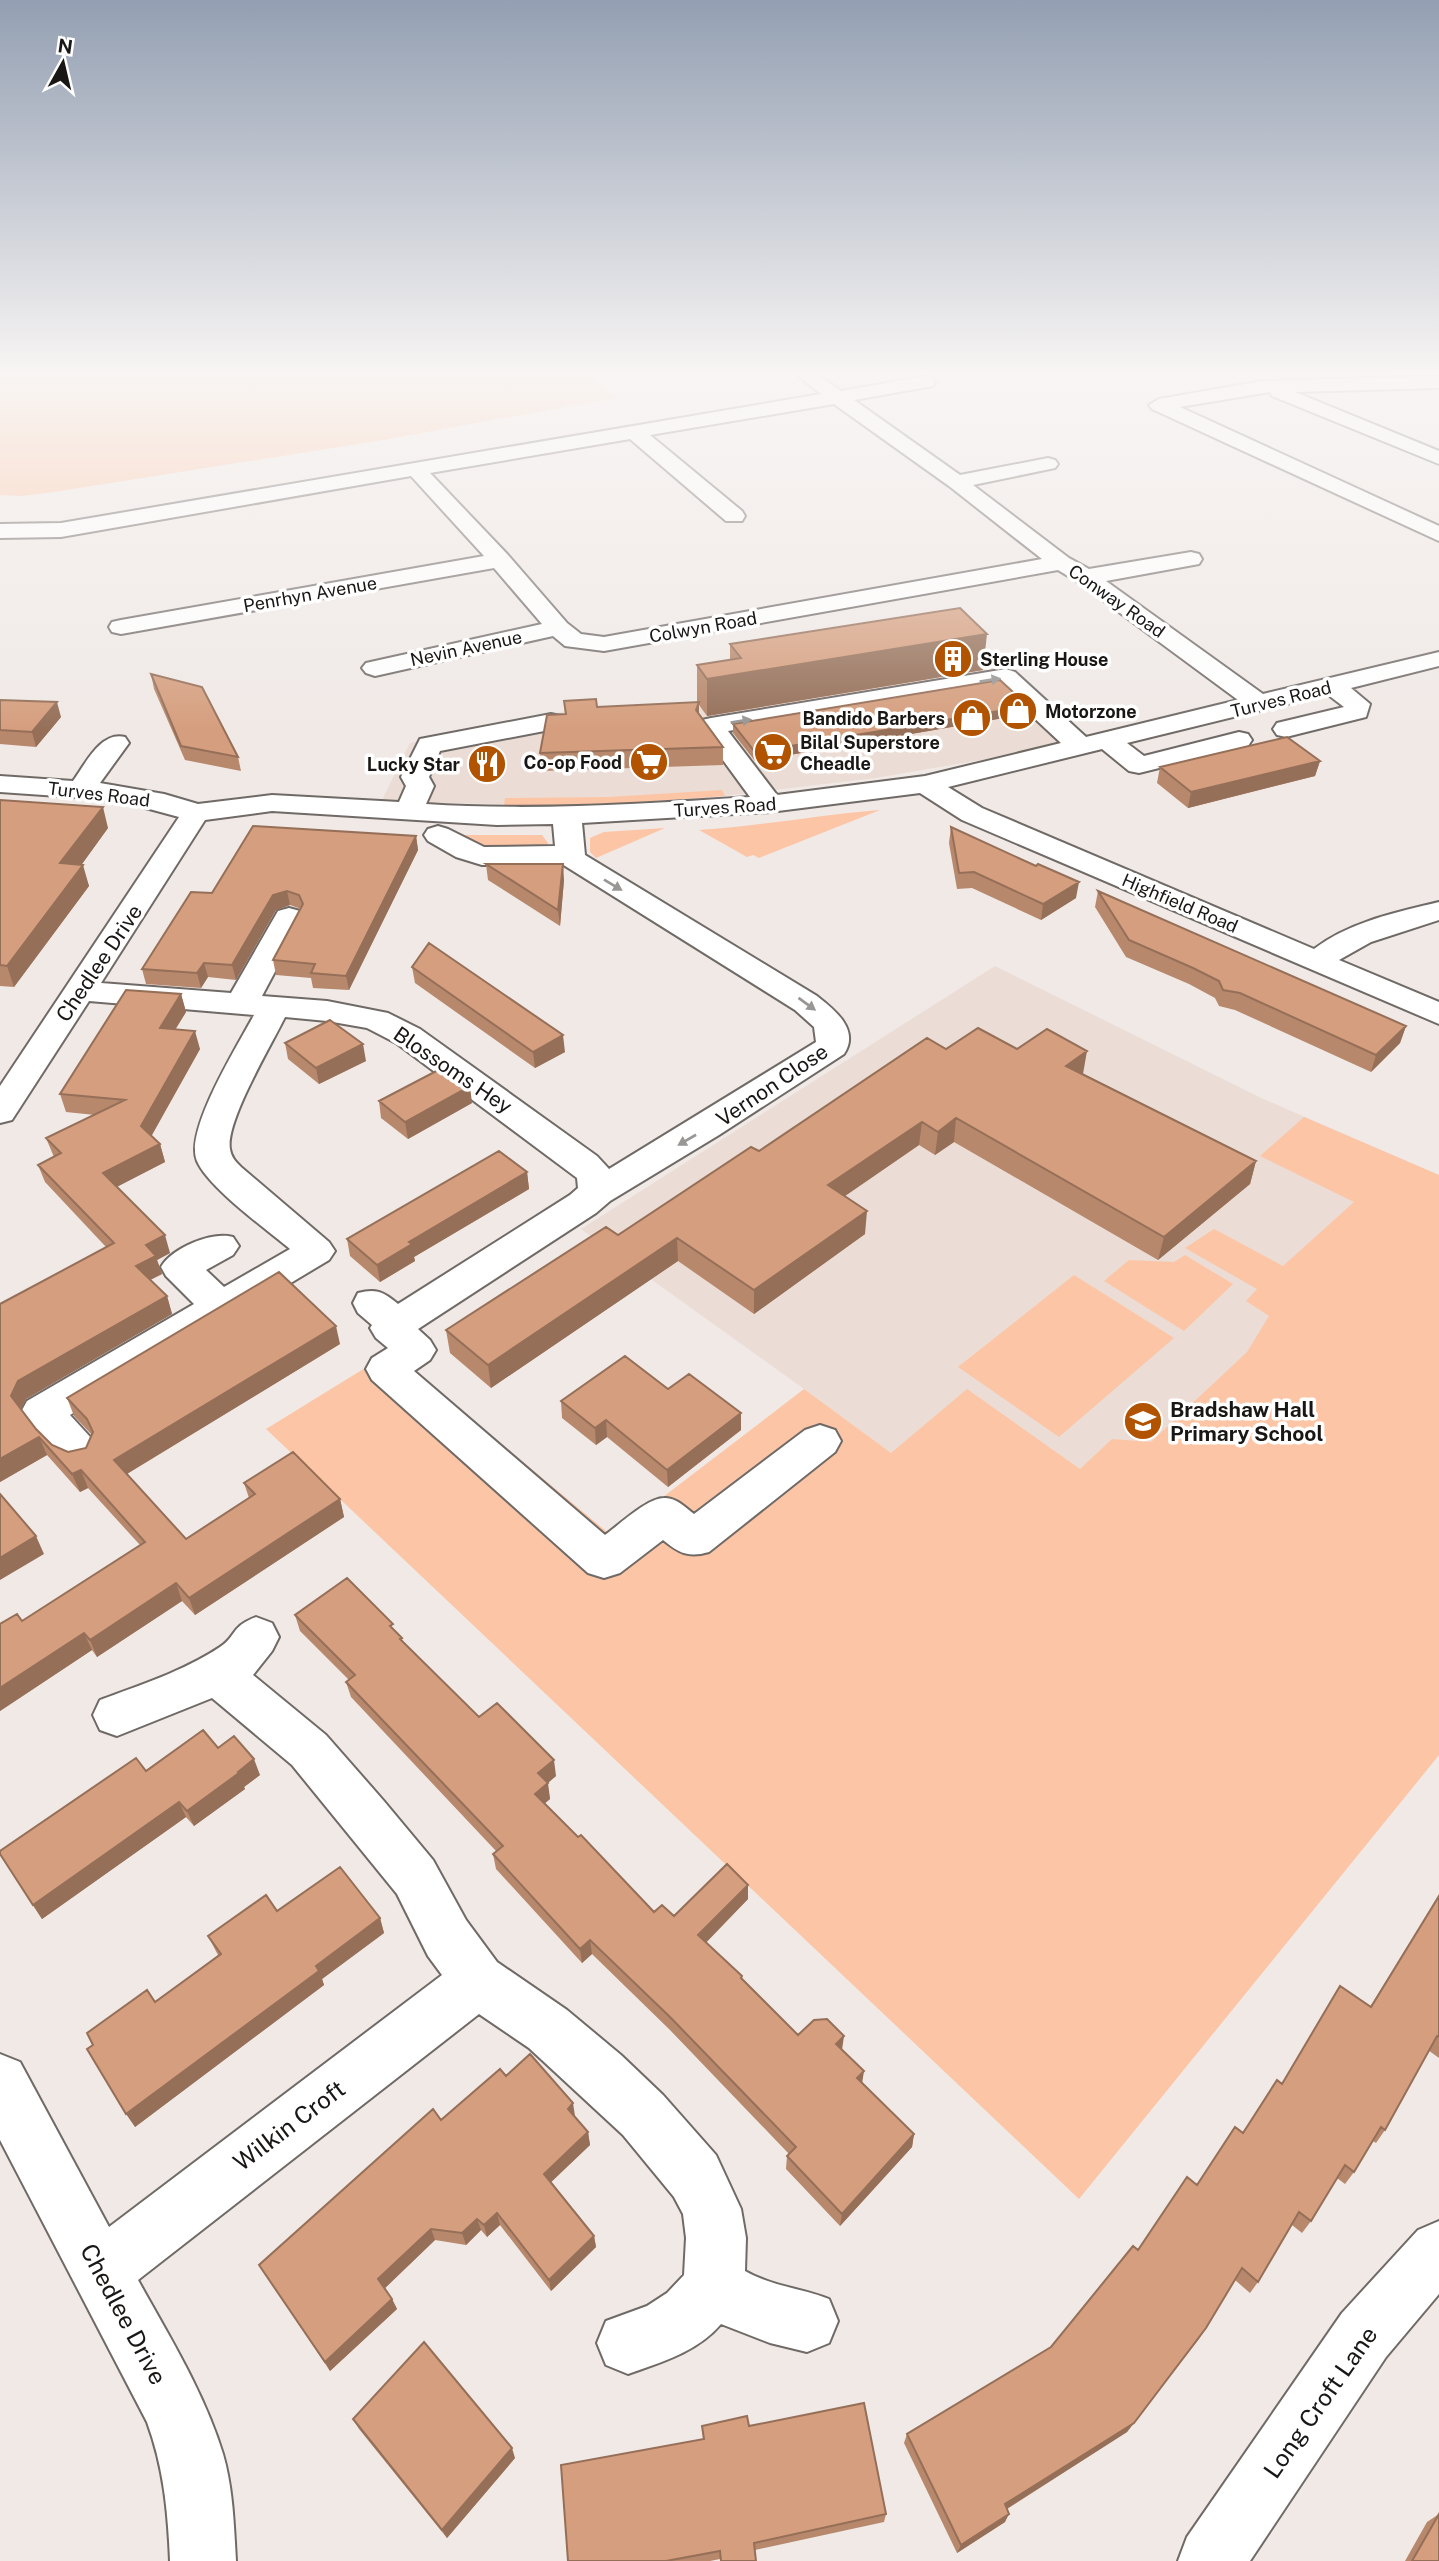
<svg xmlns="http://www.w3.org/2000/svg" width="1439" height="2561" font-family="'Public Sans',sans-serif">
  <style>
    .built { fill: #ebddd5 }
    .green { fill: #fcc5a5 }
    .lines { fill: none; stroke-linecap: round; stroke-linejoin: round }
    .minor-casing { stroke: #706a67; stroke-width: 4 }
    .minor { fill: #fff; fill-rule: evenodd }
    .wall { fill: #b7886c }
    .shaded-wall { fill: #956f58 }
    .building { fill: #d59e7e; stroke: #956f58; stroke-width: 2 }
    .oneway { fill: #989796 }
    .labels { text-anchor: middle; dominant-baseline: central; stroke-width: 7; stroke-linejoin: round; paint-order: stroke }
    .far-street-label { font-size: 18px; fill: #191716; stroke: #fff }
    .far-poi-label { font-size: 18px; font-weight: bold; fill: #191716; stroke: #fff; text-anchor: start }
    .street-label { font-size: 21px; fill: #191716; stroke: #fff }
    .poi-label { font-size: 21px; font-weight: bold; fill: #191716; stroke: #fff; text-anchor: start }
    .near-street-label { font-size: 24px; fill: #191716; stroke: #fff }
  </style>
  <rect width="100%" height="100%" fill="#f0e9e6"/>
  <path class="built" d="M964,634L1086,738L993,758L875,778L707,798L552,805L381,802L410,743L595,705L597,716L704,701Z
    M995,966L1259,1097L1439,1175V1755L1386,1820L804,1389L581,1229Z"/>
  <path class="green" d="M0,374H587L616,398L383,440L54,492L22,496L0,495Z
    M722,790L725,796L611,804L504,806L505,798L609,797Z
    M880,810L759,858L753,855L747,857L699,830C760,826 819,815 880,810Z
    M665,828L596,858L590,852V838L604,832Z
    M460,835H542L548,843L547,849L484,848Z
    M1304,1117L1439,1175V1755L1079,2199L266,1429L391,1352L612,1536L804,1389L891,1453L967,1389L1080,1469L1112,1439L1151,1442L1247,1352L1269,1316L1246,1301L1257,1289L1185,1248L1214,1229L1283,1266L1354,1202L1260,1156Z
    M1185,1255L1233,1284L1184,1331L1104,1281L1129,1260L1174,1262Z
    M1074,1275L1174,1338L1059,1437L958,1367Z"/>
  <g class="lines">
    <g class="minor-casing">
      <path id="minor" d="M796,374H817L841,391L926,376L933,378L935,382L933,386L854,400L960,475L1048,458L1055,460L1058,464L1055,468L973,485L1069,558L1089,569L1191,552L1199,554L1202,559L1199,564L1106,581L1263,694L1439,652V666L1351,688L1370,704L1366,717L1286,737L1277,735L1273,729L1277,723L1344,707L1327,694L1127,743L1144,756L1239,732L1248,734L1252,740L1248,746L1139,773L1129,771L1102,749L948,787L982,808L1314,949C1349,922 1397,912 1439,902V920L1371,942L1339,960L1439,1002V1024L962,820L920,793L770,812L582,823L585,855L817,996C835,1010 860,1030 844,1054L719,1135L610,1201L596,1213L418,1329L430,1340L436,1350L430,1360L414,1371L605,1535C619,1525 647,1498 664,1498C675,1497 685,1507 694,1514L805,1430L820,1425L835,1430L841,1441L835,1452L709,1552C688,1558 679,1553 663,1540L620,1573L604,1578L588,1573L372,1380L366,1369L372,1358L388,1348L376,1338L370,1328L372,1325L358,1313L353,1303L358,1293C376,1288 384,1292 398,1304L570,1195L578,1188L577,1178L396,1043L367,1028L327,1021L285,1017C272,1044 225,1122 230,1149C231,1157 236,1162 241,1167L329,1242L335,1251L329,1260L70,1415L92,1439L98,1451L92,1463C87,1464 81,1467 76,1467C58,1466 30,1427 21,1412L27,1401L194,1304L166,1276L161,1267C172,1248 212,1231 233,1237L239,1246L233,1255L206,1270L224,1287L290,1249C266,1229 208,1187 197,1161C184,1131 238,1045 254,1015L89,1001L12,1120L0,1123V1086L179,817L116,800L0,792V776L73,781C86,763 101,731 125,737L129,743L100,783L164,794L198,804L272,795L399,802L406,786L401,777L420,739L551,714L560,716L564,722L560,728L440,751L429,777L434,786L426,804C534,811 642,804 750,797L698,726L702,720L711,718L1006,669L1015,672L1086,737L1238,700L1078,582L1058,570L604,651L565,646L553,636L375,676L366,673L362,668L366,663L542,624L494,568L121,634L112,632L109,627L112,622L121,620L484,556L411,476L61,537L0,538V524L61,523L821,394ZM834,404L949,486L1042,559L604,637L581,634L567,623L508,555L430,473L630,439L726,521H742L745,516L742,511L650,435ZM1000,686L1061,743L925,776L777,795L728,731ZM272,811L497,825L553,824L555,846L484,847L448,829L438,826L428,829L424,835L428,841L456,857L482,865L562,864L795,1010L814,1027L816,1042L609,1169L597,1156L420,1029L388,1013L327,1001L262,996L304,917L300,911L289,908L278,911L231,993L101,983L205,820Z
        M1439,376V388L1295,392L1439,451V464L1272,396L1270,392L1180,407L1439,526V541L1152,409L1149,405L1159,399L1262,381Z
        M256,1617L272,1623L279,1637L272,1651L253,1675L326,1735L383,1800L433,1860L466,1920L497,1962L567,2010L621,2055L663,2095L716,2155L741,2209L746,2238L745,2271C771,2286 801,2288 829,2299L838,2321L829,2343L807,2352L770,2343L721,2324C697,2352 662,2362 628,2374L606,2365L597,2343L606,2321L647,2306L667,2293L684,2275L686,2238L683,2214L674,2197L623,2135L529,2048L479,2014L138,2280C169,2336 204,2392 223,2454C233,2488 234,2526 236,2561H170C168,2513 164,2468 147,2422L0,2140V2054L20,2062L109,2227L442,1975L428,1956L397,1894L292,1765L212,1698L117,1736L100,1730L93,1715L100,1700C140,1685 184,1671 220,1647C237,1636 230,1627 256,1617Z
        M1439,2221V2294L1386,2357L1250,2561H1178L1187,2537L1342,2313L1418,2230Z"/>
    </g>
    <use href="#minor" class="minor"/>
  </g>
  <path class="wall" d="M730,644L983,670L707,716L699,705V715L723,747V765L542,771L540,753L565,714L564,701L597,707L697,702V665L730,660Z
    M151,674L238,757L241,771L185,760L154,689Z
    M0,700L61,717L36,747L0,744Z
    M1028,706L1027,714L755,761L733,733V724Z
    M1320,761L1315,776L1188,808L1157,783L1160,767Z
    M0,800L108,828L81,865L89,886L14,987L0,986Z
    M951,827L1076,898L1041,920L972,888L957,889L949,843Z
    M416,836L418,850L349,990L313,988L311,978L276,975L273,960L301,909L290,905L276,910L236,980L208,977L201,988L146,984L142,969L212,893Z
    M486,864L564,880L560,926L488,880Z
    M1098,891L1406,1026L1400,1043L1371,1072L1235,1010L1219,1006L1215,998L1189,984L1126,957L1095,907Z
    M412,967L565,1052L535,1068L415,983Z
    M181,994L186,1012L175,1030L200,1049L151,1136L160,1144L165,1162L116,1187L170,1253L157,1260L162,1274L150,1280L167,1296L172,1314L26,1399L21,1409L36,1429L52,1445L68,1452L86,1448L92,1435L74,1416L67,1398L340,1344L127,1474L186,1539L249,1498L244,1483L340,1499L344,1517L195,1615L182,1601L97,1657L92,1650L0,1711V1624L22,1621L140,1545L88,1488L80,1492L47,1455L0,1482V1304L106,1247L45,1182L38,1165L54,1157L46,1138L95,1115L66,1112L60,1094Z
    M285,1043L366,1061L319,1084L288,1059Z
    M946,1049H1017L1083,1074L1256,1161L1250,1184L1158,1260L954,1142L935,1155L919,1145L845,1196L865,1234L754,1314L678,1261L491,1388L450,1353L446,1330L618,1235L759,1151Z
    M379,1101L472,1103L408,1139L381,1118Z
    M527,1172L529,1189L414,1257L415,1261L380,1282L350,1256L347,1239Z
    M668,1389L741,1430L668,1487L607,1437L596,1445L562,1418L561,1401Z
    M295,1615L395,1631L402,1638L403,1643L479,1717L556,1776L547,1783L550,1799L545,1803L578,1837L654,1912L674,1916L748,1899L706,1942L798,2035L842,2050L862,2083L914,2134L912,2147L840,2226L786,2169L787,2156L789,2154L670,2030L592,1954L582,1963L496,1869L493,1854L496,1851L351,1697L346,1682L349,1680L300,1631Z
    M218,1748L260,1775L244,1787L245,1789L194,1826L186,1817L42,1919L0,1855L146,1771Z
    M1439,1896V2058L1428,2050L1385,2130L1376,2143L1373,2141L1354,2172L1345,2184L1337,2178L1311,2221L1302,2233L1292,2225L1258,2282L1250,2293L1235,2280L1199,2339L1127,2432L1007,2509L1005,2522L957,2553L904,2443L907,2434L1051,2347L1243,2133L1282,2084L1370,2007Z
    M277,1911L380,1918L384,1933L322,1979L324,1985L135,2127L155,2002L218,1955L208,1936Z
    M506,2076L575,2116L574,2117L588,2132L590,2145L551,2182L594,2236L596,2247L551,2291L500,2225L487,2237L481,2230L466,2245L435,2240L385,2288L392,2299L397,2309L330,2371L259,2265L441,2120Z
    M353,2419L515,2458L447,2538L359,2429Z
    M702,2426H749L886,2514L884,2522L755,2550L756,2561H720V2559L710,2561H568L703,2439Z
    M1439,2514V2561H1405L1427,2522Z"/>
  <path class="shaded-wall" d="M987,634L983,670L707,716V679Z
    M57,702L61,717L36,747L32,732Z
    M699,702V719L696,710Z
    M1028,706L1027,714L755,761V752Z
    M1320,761L1315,776L1188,808L1191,792Z
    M103,807L108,828L67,885L60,863Z
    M416,836L418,850L349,990L346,976Z
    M563,864L564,880L560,926L558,910Z
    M83,865L89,886L14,987L7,966Z
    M1079,882L1076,898L1041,920L1043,904Z
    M287,891L290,905L276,910L236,980L232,965L273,895Z
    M204,963L208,977L201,988L197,973Z
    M181,994L186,1012L165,1046L160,1028Z
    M1406,1026L1400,1043L1371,1072L1376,1055Z
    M195,1031L200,1049L147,1144L141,1126Z
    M563,1035L565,1052L535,1068L533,1052Z
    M363,1044L366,1061L319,1084L316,1068Z
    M1087,1051L1083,1074L1066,1066Z
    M470,1086L472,1103L408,1139L405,1122Z
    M956,1118L954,1142L935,1155L938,1132Z
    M922,1122L919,1145L826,1209L828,1185Z
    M160,1144L165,1162L109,1191L103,1173Z
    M1256,1161L1250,1184L1158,1260L1164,1237Z
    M527,1172L529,1189L414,1257L415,1261L380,1282L377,1265L409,1242Z
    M867,1211L865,1234L754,1314V1290Z
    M165,1235L170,1253L157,1260L162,1274L142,1284L136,1266L146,1245Z
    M677,1238L678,1261L491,1388L488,1365Z
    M167,1296L172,1314L26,1399L19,1413L11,1396L18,1381Z
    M336,1326L340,1344L120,1478L114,1460Z
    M741,1413V1430L668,1487L667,1470Z
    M606,1420L607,1437L596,1445L595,1428Z
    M39,1437L47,1455L0,1482V1459Z
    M81,1470L88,1488L80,1492L72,1474Z
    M340,1499L344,1517L195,1615L189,1598Z
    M36,1536L44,1554L0,1580V1558Z
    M176,1583L182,1601L97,1657L90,1640Z
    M84,1633L92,1650L0,1711V1688Z
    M254,1759L260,1775L244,1787L245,1789L194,1826L187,1811Z
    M554,1760L556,1776L541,1789L538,1773Z
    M548,1783L550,1799L538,1809L535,1794Z
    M179,1802L186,1817L42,1919L33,1905Z
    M748,1885V1899L699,1950L698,1935Z
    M380,1918L384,1933L322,1979L324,1985L135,2127L126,2114L316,1966Z
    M590,1940L592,1954L582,1963L580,1949Z
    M844,2036L842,2050L836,2044Z
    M864,2071L862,2084L857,2078Z
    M573,2103L575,2116L570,2121L568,2109Z
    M588,2132L590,2145L547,2186L544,2174Z
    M914,2134L912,2147L840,2226L842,2214Z
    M497,2213L500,2225L487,2237L484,2225Z
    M477,2219L481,2230L466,2245L462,2233Z
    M431,2229L435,2240L383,2290L378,2279Z
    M594,2236L596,2247L551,2291L549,2280Z
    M392,2299L397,2309L330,2371L325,2362Z
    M1206,2328L1127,2432L1000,2513L1005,2504Z
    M512,2448L515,2458L447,2538L442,2530Z
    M1009,2514L1005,2522L957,2553L961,2545Z"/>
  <path class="building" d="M960,608L987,634L707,679L697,665L741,658L730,644Z
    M151,674L202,687L238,757L181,746Z
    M1000,680L1028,706L755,752L733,724Z
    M596,699L597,707L699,702L696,710L723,747L540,753L547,715L566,714L564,701Z
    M0,700L57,702L32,732L0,730Z
    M1287,737L1320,761L1191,792L1160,767Z
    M0,800L103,807L60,863L83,865L7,966L0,965Z
    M253,826L416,836L346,976L311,973L315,964L273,960L303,904L299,895L287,891L273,895L232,965L204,963L197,973L142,969L191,892L212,893Z
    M951,827L1036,866L1038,864L1079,882L1043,904L974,872L959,873Z
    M486,864H563L558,910Z
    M1098,891L1406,1026L1376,1055L1240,993L1223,990L1219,981L1193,968L1129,940Z
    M429,943L563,1035L533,1052L412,967Z
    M126,990L181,994L160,1028L195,1031L141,1126L160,1144L103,1173L165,1235L146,1245L156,1256L136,1266L167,1296L18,1381L11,1396L36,1429L52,1445L68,1452L86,1448L93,1432L87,1419L67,1398L279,1272L336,1326L114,1460L186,1539L255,1494L244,1483L293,1452L340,1499L189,1598L176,1583L90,1640L84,1633L0,1688V1624L17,1614L22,1621L145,1542L81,1470L72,1474L39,1437L0,1459V1304L114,1243L38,1165L61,1153L46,1138L125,1100L60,1094Z
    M330,1020L363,1044L316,1068L285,1043Z
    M978,1028L1017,1049L1047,1029L1087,1051L1066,1066L1256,1161L1164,1237L956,1118L938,1132L922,1122L828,1185L867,1211L754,1290L677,1238L488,1365L446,1330L606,1227L618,1235L751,1147L759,1151L927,1038L946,1049Z
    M444,1067L470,1086L405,1122L379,1101Z
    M499,1151L527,1172L409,1242L412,1244L377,1265L347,1239Z
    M625,1356L668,1389L689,1374L741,1413L667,1470L606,1420L595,1428L561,1401Z
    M0,1494L36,1536L0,1558Z
    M347,1578L393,1624L390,1626L402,1638L400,1639L479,1717L497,1703L554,1760L538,1773L548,1783L535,1794L578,1837L581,1835L654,1912L662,1905L674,1916L727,1864L748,1885L698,1935L742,1976L741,1978L798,2035L814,2020L827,2019L844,2036L836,2044L864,2071L857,2078L914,2134L842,2214L787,2156L796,2147L670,2017L590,1940L580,1949L493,1854L503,1846L346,1682L355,1675L295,1615Z
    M203,1730L218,1748L234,1736L254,1759L238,1772L239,1773L187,1811L179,1802L33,1905L0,1854V1851L136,1758L146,1771Z
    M340,1867L380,1918L316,1966L319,1971L126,2114L87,2049L93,2045L87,2033L147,1990L155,2002L221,1954L208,1936L266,1895L277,1911Z
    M1439,1896V2037L1437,2036L1385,2130L1381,2127L1354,2172L1345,2165L1311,2221L1299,2212L1258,2282L1242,2268L1206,2328L1134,2423L1005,2504L1009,2514L961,2545L907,2434L1051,2347L1133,2246L1138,2250L1187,2177L1197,2185L1235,2127L1243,2133L1277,2080L1282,2084L1340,1986L1371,2007Z
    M530,2054L573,2103L568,2109L588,2132L544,2174L594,2236L549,2280L497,2213L484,2225L477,2219L462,2233L431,2229L378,2279L392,2299L325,2362L259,2265L433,2109L441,2120L500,2069L506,2076Z
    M424,2342L512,2448L442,2530L353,2419Z
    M864,2403L886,2514L754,2543L756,2561H721L720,2551L666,2561H568L561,2465L704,2439L702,2426L747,2416L749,2426Z
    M1439,2514V2561H1412Z"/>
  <defs><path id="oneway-solid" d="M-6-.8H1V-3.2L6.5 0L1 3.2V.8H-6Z" transform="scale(1.75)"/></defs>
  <g class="oneway">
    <use href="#oneway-solid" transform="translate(990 680) rotate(-9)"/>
    <use href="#oneway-solid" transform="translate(741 721) rotate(-9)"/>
    <use href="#oneway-solid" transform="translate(613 885) rotate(31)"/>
    <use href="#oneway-solid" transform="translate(807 1004) rotate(36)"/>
    <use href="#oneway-solid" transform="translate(687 1140) rotate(150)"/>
  </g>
  <linearGradient id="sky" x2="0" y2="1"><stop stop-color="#939fb2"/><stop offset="0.51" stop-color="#f8f5f4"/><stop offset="1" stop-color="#f8f5f4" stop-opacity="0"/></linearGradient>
  <rect width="1439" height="732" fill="url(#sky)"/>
  <defs>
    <g id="building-disc" transform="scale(2.0125)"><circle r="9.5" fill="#b15300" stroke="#fff"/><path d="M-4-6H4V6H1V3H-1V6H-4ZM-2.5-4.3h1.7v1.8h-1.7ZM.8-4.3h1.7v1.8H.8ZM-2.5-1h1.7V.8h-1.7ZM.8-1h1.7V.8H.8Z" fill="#fff"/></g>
    <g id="shop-disc" transform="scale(2.0125)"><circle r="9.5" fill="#b15300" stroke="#fff"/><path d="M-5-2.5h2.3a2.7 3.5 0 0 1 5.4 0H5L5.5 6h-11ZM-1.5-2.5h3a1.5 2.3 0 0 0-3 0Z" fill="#fff"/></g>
    <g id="supermarket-disc" transform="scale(2.0125)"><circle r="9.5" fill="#b15300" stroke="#fff"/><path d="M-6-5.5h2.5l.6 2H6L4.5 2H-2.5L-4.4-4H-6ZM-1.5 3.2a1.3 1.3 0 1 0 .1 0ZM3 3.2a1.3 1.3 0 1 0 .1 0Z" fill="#fff"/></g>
    <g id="restaurant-disc" transform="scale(2.0125)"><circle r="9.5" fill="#b15300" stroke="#fff"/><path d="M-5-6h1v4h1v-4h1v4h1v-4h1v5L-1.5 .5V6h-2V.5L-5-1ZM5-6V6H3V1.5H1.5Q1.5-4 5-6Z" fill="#fff"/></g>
    <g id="school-disc" transform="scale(2.0125)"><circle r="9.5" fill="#b15300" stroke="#fff"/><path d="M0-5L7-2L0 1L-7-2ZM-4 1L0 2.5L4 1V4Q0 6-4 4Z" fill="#fff"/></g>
  </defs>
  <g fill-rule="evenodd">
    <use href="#building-disc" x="953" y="659"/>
    <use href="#shop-disc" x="1018" y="711"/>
    <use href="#shop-disc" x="972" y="718"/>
    <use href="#supermarket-disc" x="773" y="752"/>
    <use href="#supermarket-disc" x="649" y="762"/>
    <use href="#restaurant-disc" x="487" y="764"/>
    <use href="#school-disc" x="1143" y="1421"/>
  </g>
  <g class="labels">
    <g class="far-street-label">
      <text transform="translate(310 594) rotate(-10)">Penrhyn Avenue</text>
      <text transform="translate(1117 601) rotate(35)">Conway Road</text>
      <text transform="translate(703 627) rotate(-10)">Colwyn Road</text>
      <text transform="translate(466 648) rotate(-12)">Nevin Avenue</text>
      <text transform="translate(1281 699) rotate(-14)">Turves Road</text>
      <text transform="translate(99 794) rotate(7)">Turves Road</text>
      <text transform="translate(725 807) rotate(-4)">Turves Road</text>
      <text transform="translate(1180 903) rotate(23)">Highfield Road</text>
    </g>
    <g class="far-poi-label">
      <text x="980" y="659">Sterling House</text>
      <text x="1045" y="711">Motorzone</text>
      <text x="945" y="718" text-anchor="end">Bandido Barbers</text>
      <text x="800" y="742">Bilal Superstore<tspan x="800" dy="21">Cheadle</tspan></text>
      <text x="622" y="762" text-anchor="end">Co-op Food</text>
      <text x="460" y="764" text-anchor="end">Lucky Star</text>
    </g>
    <g class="street-label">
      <text transform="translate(99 963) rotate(-56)">Chedlee Drive</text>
      <text transform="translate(453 1070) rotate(34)">Blossoms Hey</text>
      <text transform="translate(772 1085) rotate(-34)">Vernon Close</text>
    </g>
    <g class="poi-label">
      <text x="1170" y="1409">Bradshaw Hall<tspan x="1170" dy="24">Primary School</tspan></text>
    </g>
    <g class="near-street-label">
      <text transform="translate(289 2125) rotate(-37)">Wilkin Croft</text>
      <text transform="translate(124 2314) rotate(62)">Chedlee Drive</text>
      <text transform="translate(1320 2402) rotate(-55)">Long Croft Lane</text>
    </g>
  </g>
  <g transform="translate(63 63) rotate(8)" stroke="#ffffff" stroke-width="5" paint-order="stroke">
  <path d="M0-5L12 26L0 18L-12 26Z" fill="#191716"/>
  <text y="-10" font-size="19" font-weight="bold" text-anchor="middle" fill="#191716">N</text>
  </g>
</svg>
